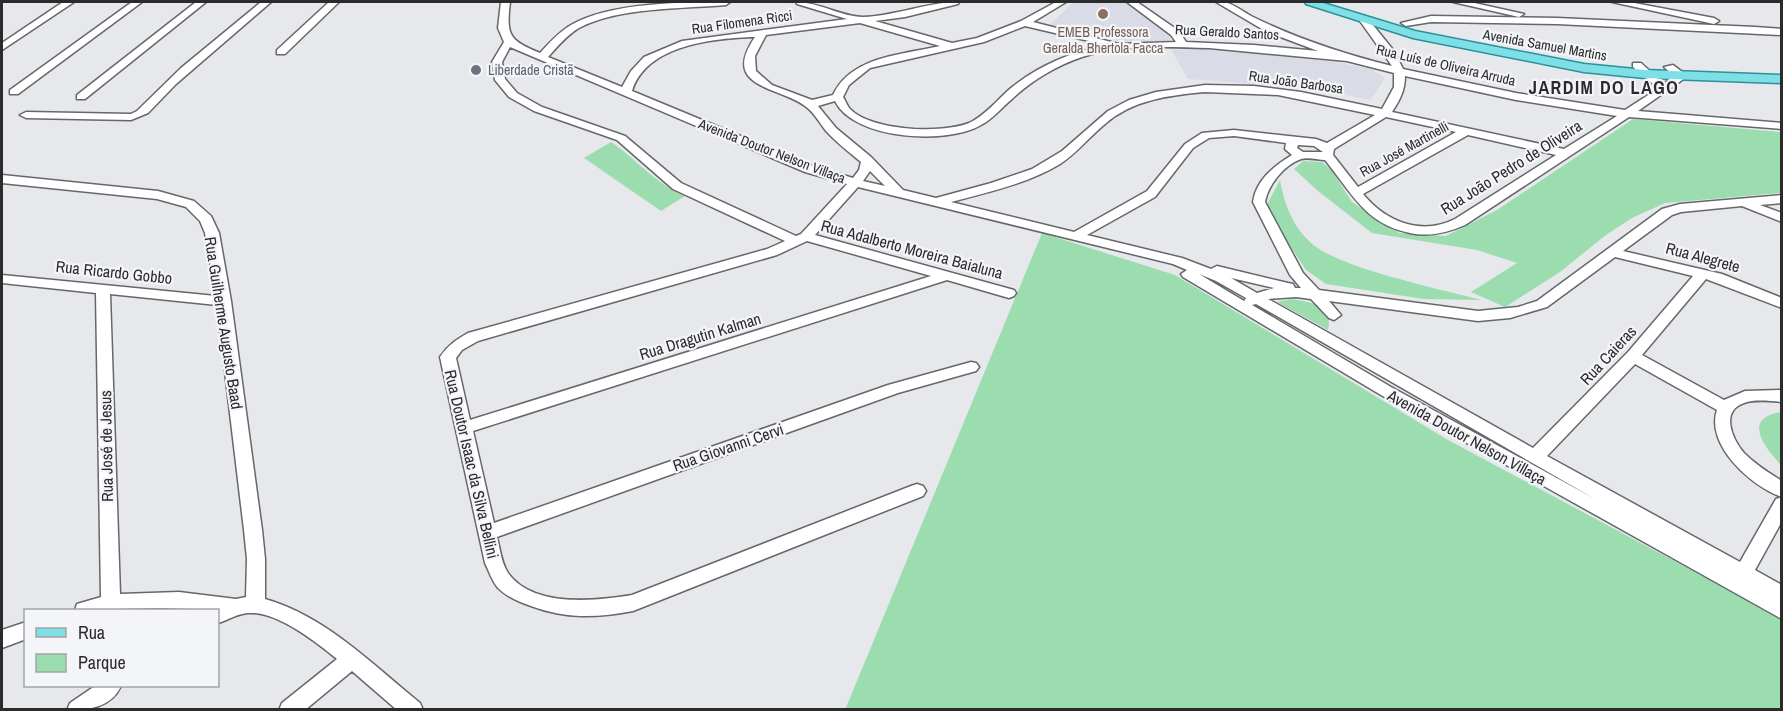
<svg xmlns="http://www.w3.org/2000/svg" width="1783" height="711" font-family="'Archivo Narrow',sans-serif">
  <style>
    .built { fill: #d9dce6 }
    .green { fill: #9bddae }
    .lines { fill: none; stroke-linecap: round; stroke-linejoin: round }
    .minor-casing { stroke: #66676a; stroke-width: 3 }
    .major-casing { stroke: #2a929a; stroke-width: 3 }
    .minor { fill: #fff; fill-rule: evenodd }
    .major { fill: #7fdfe6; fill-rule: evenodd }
    .education-dot { fill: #8d6e63; stroke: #f4f5f9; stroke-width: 2 }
    .worship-dot { fill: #6b7280; stroke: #f4f5f9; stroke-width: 2 }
    .labels { text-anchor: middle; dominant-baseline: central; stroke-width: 4.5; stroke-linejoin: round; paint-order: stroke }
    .far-street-label { font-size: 14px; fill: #2b2b2c; stroke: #f4f5f9 }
    .far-education-label { font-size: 14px; fill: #785e54; stroke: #f4f5f9 }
    .far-worship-label { font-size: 14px; fill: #5b616d; stroke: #f4f5f9; text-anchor: start }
    .street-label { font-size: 16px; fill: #2b2b2c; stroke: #f4f5f9 }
    .far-district-label { font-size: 18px; font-weight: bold; letter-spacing: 1.5px; fill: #2b2b2c; stroke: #f4f5f9 }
  </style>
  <rect width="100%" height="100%" fill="#e7e8eb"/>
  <path class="built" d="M1074,2H1130L1170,33L1171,39L1165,43H1131L1048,26Z
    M1215,49L1336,62L1371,69L1385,78L1371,100L1310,88L1188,79L1171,50Z"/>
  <path class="green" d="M1633,119L1781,132V193L1665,203L1632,218L1606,235L1560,272L1505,307L1471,292L1517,263L1477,250L1372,233L1318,191L1294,169L1303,161L1322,162L1332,171L1352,202L1399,233L1446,236L1497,210Z
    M611,142C636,159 657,185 685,196L661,211L584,158Z
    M1280,180C1284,203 1292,225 1309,241C1335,268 1442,289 1481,300L1424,299L1326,284L1306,270L1265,208Z
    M1042,233L1175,275L1448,440L1781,618V709L845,710Z
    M1291,299C1310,302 1334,305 1328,330L1277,302Z
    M1781,412H1782L1781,465C1765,448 1741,418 1781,412Z"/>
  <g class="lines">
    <g class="minor-casing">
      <path id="minor" d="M63,2H74L2,50V43Z
        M132,2H142L18,94H10V90Z
        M196,2H206L85,99H77V95Z
        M261,2H271L176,84L148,113L131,120L26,118L20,115L26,112L131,114L137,111L181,68Z
        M329,2H339L285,54H277V50Z
        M501,2H510C506,36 509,40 540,53C549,43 559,32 571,25C610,2 686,2 730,2L726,5C682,9 618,7 579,28C567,35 558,46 548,57L622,87L631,71L644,57L682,41L847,19L797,4L796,2C819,2 842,17 863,17C896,16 927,2 959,2L958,4L905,17L875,21L952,43L977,38L1021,21L1056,2H1066L1033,22L1119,44L1176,42L1171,35L1127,2H1137L1179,31L1186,42L1254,45L1318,51L1267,32L1216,2C1230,0 1241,11 1253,17C1298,39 1344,54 1392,66L1360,21L1365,18L1368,19L1394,51L1403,69L1516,93L1625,110L1656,90L1652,83L1633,67V63H1641L1664,84L1674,76L1664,67L1673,65L1685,74V78L1638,111L1782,123V129L1629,117L1465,225C1447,233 1429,237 1410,233C1365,224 1352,193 1325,160C1318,160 1308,157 1301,159C1284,165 1268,185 1265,202L1303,273L1319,290L1478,311L1518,307L1537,301L1662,209L1680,204L1782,195V203L1760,205L1782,213V222L1742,206L1681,212L1672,215L1623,251L1722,274L1782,298V308L1706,279L1642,355L1724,400L1745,391L1782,390V402C1770,401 1755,399 1744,403C1720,411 1732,439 1744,453C1755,464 1769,473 1782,481V497C1752,487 1705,445 1717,410L1635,364L1547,456L1740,562L1776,499L1782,497V521L1755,570L1782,585V619L1381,395L1183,277L1181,274L1187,270L1173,264L858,187L815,235L1014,290L1016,293L1014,296L1009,298L947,280L473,431L494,523L888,385L971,362L976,363L979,367L976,371L898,393L497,537C500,549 501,562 508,573C533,608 596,601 632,595L911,486L917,484L923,486L926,491L923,496L633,611C597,618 566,619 531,606C519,602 507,597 498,588C492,581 489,571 485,563L440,357C448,345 456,340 468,333L767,249L785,241L673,189L617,140L534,111L509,97L495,80L492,62L504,42L498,28ZM860,23L940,46C902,55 851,56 833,95L812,100L772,85L756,71L755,56L766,35ZM1025,26L1106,45C1072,52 1039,65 1011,88C998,99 986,115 969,123C942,134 871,131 850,109C847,106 846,101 843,97L849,85L870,68L984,42ZM755,37C720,88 778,86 805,106C814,112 819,122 826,131C836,142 849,152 861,162L859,170L853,178L813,166L632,91C646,45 714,38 755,37ZM510,47L805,172L847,184L801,234L796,236L681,183L625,136L542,107L517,93L505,79L502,62ZM1209,48L1347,61L1394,73V87L1382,109L1301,92L1254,86L1205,85L1156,92L1129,100L1108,111L1062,151L1032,169L991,183L936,198L903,190L871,157L836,128L818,106L835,101C854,140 947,145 981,125C993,119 1002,107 1012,99C1032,80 1056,66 1082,57C1122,44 1167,47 1209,48ZM1405,76L1516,100L1617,116L1564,149L1392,112C1400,100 1405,90 1405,76ZM1205,92L1278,95L1375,115L1327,143L1316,139L1234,130L1202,133L1185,144L1147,191L1074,232L951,202C988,192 1027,184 1060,164C1077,153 1089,137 1105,124C1132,100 1170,95 1205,92ZM1386,117L1456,132L1358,187L1333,155L1334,149ZM1468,135L1556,155L1455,219C1421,236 1386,222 1363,194ZM1234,136L1286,143L1285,149L1292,155C1274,166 1256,180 1253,202L1290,275L1301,288H1295L1293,284L1288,283L1217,266L1211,269L1182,258L1087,235L1155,197L1193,148L1209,138ZM1298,145L1314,146L1323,152H1303L1297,148ZM870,171L885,186L863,181ZM807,241L931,276L470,420L456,358L462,350L478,341L777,255ZM1615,257L1693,276L1628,352L1533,448L1268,299L1296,297L1311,299L1329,318L1334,320L1341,315L1329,301L1478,321L1510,318L1547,307ZM1199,274L1216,281L1246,298L1244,301ZM1231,278L1274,288L1257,293ZM1256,304L1595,499L1391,387L1252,305Z
        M1453,2H1470L1524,14L1519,17Z
        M1612,2H1629L1714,18L1719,21L1714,24Z
        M1431,16L1557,18L1755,27L1782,29V35L1557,24L1431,22L1406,26L1401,23Z
        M2,175L158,191L194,201L211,216L219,233L231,301L262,530L265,559V599C325,616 372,664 420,703L423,710H397L352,671L305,710H279L282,703L337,659C316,642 278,612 250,613C238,613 228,620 218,623V610L160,608L75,610L77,604L101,597L96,293L2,283V275L216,296L205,233L200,221L186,207L157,199L2,183ZM110,294L217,305L244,530L247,559L246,597L236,599L179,592L120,594Z
        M26,622V639L2,648V630Z
        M95,686H121C111,708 88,710 67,710L70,703Z"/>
    </g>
    <g class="major-casing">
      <path id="major" d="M1305,2H1320L1415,31L1584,64L1645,70L1782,75V83L1645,78L1584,72L1413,38L1306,4Z"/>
    </g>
    <use href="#minor" class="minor"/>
    <use href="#major" class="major"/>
  </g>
  <circle class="education-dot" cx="1103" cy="14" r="6"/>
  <circle class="worship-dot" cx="476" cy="70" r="6"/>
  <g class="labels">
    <g class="far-street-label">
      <text transform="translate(742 22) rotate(-8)">Rua Filomena Ricci</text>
      <text transform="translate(1227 32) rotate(3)">Rua Geraldo Santos</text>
      <text transform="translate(1545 45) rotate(10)">Avenida Samuel Martins</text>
      <text transform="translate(1446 65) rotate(13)">Rua Luís de Oliveira Arruda</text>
      <text transform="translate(1296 82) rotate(8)">Rua João Barbosa</text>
      <text transform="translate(1404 149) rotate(-29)">Rua José Martinelli</text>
      <text transform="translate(772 151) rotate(21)">Avenida Doutor Nelson Villaça</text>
    </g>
    <g class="far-education-label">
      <text x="1103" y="32">EMEB Professora<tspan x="1103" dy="16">Geralda Bhertola Facca</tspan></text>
    </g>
    <g class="far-worship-label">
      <text x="488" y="70">Liberdade Cristã</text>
    </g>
    <g class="street-label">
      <text transform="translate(1511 167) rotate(-32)">Rua João Pedro de Oliveira</text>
      <text transform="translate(912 249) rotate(15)">Rua Adalberto Moreira Baialuna</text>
      <text transform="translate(1703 257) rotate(15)">Rua Alegrete</text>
      <text transform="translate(114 272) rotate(6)">Rua Ricardo Gobbo</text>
      <text transform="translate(224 323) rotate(81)">Rua Guilherme Augusto Baad</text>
      <text transform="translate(700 336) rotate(-17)">Rua Dragutin Kalman</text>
      <text transform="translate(1608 355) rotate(-47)">Rua Caieras</text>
      <text transform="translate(1467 437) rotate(29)">Avenida Doutor Nelson Villaça</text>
      <text transform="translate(106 446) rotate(-91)">Rua José de Jesus</text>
      <text transform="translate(728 447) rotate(-19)">Rua Giovanni Cervi</text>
      <text transform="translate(472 464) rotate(77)">Rua Doutor Isaac da Silva Bellini</text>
    </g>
    <g class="far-district-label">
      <text x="1604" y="87">JARDIM DO LAGO</text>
    </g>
  </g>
  <rect width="1783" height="711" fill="none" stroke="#2b2b2c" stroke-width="6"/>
  <rect x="24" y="609" width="195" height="78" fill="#f4f5f9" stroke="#a4a4a7" stroke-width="1.5"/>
  <rect x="36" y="628" width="30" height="9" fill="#7fdfe6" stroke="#a4a4a7" stroke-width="1.5"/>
  <text x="78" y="639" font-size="18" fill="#2b2b2c">Rua</text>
  <rect x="36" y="654" width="30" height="18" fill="#9bddae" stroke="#a4a4a7" stroke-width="1.5"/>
  <text x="78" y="669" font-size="18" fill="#2b2b2c">Parque</text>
</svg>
